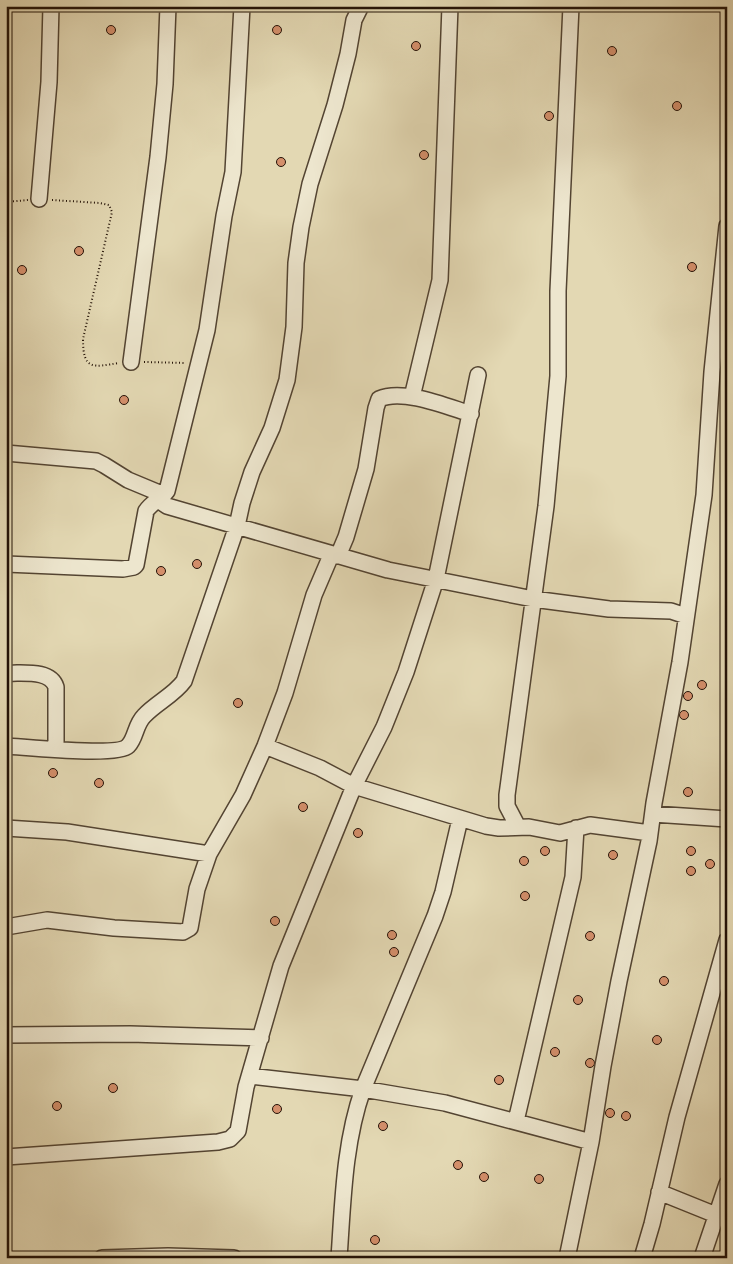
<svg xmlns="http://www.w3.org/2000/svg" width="733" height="1264" font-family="'Gentium Book Plus',serif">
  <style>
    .building { fill: #d48f6b; stroke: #231207 }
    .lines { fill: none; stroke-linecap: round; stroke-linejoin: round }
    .minor-casing { stroke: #534432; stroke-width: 18 }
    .path { stroke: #231207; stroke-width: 2; stroke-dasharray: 1 2.5; stroke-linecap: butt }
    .minor { stroke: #ede6ce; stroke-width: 15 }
  </style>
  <rect width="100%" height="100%" fill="#e3d8b3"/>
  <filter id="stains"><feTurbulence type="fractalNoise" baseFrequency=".004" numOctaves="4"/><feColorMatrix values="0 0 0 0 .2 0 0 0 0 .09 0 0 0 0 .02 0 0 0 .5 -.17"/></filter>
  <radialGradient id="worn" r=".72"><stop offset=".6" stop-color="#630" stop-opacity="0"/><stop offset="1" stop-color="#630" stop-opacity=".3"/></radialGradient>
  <path class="building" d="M106.5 30a4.5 4.5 0 1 1 9 0a4.5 4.5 0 1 1-9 0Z
    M272.5 30a4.5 4.5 0 1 1 9 0a4.5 4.5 0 1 1-9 0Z
    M411.5 46a4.5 4.5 0 1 1 9 0a4.5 4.5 0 1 1-9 0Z
    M607.5 51a4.5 4.5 0 1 1 9 0a4.5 4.5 0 1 1-9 0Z
    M672.5 106a4.5 4.5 0 1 1 9 0a4.5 4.5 0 1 1-9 0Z
    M544.5 116a4.5 4.5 0 1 1 9 0a4.5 4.5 0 1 1-9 0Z
    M419.5 155a4.5 4.5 0 1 1 9 0a4.5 4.5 0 1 1-9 0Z
    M276.5 162a4.5 4.5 0 1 1 9 0a4.5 4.5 0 1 1-9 0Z
    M74.5 251a4.5 4.5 0 1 1 9 0a4.5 4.5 0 1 1-9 0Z
    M687.5 267a4.5 4.5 0 1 1 9 0a4.5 4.5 0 1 1-9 0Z
    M17.5 270a4.5 4.5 0 1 1 9 0a4.5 4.5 0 1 1-9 0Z
    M119.5 400a4.5 4.5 0 1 1 9 0a4.5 4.5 0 1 1-9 0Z
    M192.5 564a4.5 4.5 0 1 1 9 0a4.5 4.5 0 1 1-9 0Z
    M156.5 571a4.5 4.5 0 1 1 9 0a4.5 4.5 0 1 1-9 0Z
    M697.5 685a4.5 4.5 0 1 1 9 0a4.5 4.5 0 1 1-9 0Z
    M683.5 696a4.5 4.5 0 1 1 9 0a4.5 4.5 0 1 1-9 0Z
    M233.5 703a4.5 4.5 0 1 1 9 0a4.5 4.5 0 1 1-9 0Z
    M679.5 715a4.5 4.5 0 1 1 9 0a4.5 4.5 0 1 1-9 0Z
    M48.5 773a4.5 4.5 0 1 1 9 0a4.5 4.5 0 1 1-9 0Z
    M94.5 783a4.5 4.5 0 1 1 9 0a4.5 4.5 0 1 1-9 0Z
    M683.5 792a4.5 4.5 0 1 1 9 0a4.5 4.5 0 1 1-9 0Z
    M298.5 807a4.5 4.5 0 1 1 9 0a4.5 4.5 0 1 1-9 0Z
    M353.5 833a4.5 4.5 0 1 1 9 0a4.5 4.5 0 1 1-9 0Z
    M686.5 851a4.5 4.5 0 1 1 9 0a4.5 4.5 0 1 1-9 0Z
    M540.5 851a4.5 4.5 0 1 1 9 0a4.5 4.5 0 1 1-9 0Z
    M608.5 855a4.5 4.5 0 1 1 9 0a4.5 4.5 0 1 1-9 0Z
    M519.5 861a4.5 4.5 0 1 1 9 0a4.5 4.5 0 1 1-9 0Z
    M705.5 864a4.5 4.5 0 1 1 9 0a4.5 4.5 0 1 1-9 0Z
    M686.5 871a4.5 4.5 0 1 1 9 0a4.5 4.5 0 1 1-9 0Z
    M520.5 896a4.5 4.5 0 1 1 9 0a4.5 4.5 0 1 1-9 0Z
    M270.5 921a4.5 4.5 0 1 1 9 0a4.5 4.5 0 1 1-9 0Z
    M387.5 935a4.5 4.5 0 1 1 9 0a4.5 4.5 0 1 1-9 0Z
    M585.5 936a4.5 4.5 0 1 1 9 0a4.5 4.5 0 1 1-9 0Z
    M389.5 952a4.5 4.5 0 1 1 9 0a4.5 4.5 0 1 1-9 0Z
    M659.5 981a4.5 4.5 0 1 1 9 0a4.5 4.5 0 1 1-9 0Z
    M573.5 1000a4.5 4.5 0 1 1 9 0a4.5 4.5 0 1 1-9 0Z
    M652.5 1040a4.5 4.5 0 1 1 9 0a4.5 4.5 0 1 1-9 0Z
    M550.5 1052a4.5 4.5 0 1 1 9 0a4.5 4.5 0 1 1-9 0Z
    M585.5 1063a4.5 4.5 0 1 1 9 0a4.5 4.5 0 1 1-9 0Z
    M494.5 1080a4.5 4.5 0 1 1 9 0a4.5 4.5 0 1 1-9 0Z
    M108.5 1088a4.5 4.5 0 1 1 9 0a4.5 4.5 0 1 1-9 0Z
    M52.5 1106a4.5 4.5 0 1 1 9 0a4.5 4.5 0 1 1-9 0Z
    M272.5 1109a4.5 4.5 0 1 1 9 0a4.5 4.5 0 1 1-9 0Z
    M605.5 1113a4.5 4.5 0 1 1 9 0a4.5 4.5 0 1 1-9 0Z
    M621.5 1116a4.5 4.5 0 1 1 9 0a4.5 4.5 0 1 1-9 0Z
    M378.5 1126a4.5 4.5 0 1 1 9 0a4.5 4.5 0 1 1-9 0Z
    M453.5 1165a4.5 4.5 0 1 1 9 0a4.5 4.5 0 1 1-9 0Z
    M479.5 1177a4.5 4.5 0 1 1 9 0a4.5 4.5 0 1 1-9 0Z
    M534.5 1179a4.5 4.5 0 1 1 9 0a4.5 4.5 0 1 1-9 0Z
    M370.5 1240a4.5 4.5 0 1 1 9 0a4.5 4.5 0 1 1-9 0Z"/>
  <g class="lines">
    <g class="minor-casing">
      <path id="minor" d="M39,199L49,82L51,6
        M131,362L158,157L165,84L168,6
        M412,397L440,280L450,6
        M6,453L96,461L104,465L128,480L164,495
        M158,500L167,506L388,570L533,599L609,609L671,611L686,616
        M338,556L346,537L366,469L376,408L379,399C403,388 448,407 471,414
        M6,564L123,569L134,567L136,565L146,511C151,503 161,499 167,491L207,330L224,216L233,172L242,6
        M6,673C22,674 50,669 56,687V749
        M6,746C26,747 117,757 128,746C136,738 135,725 144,716C156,703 174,695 184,681L237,526L242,503L252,472L272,428L287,380L294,327L296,263L301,227L310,184L335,105L348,54L354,20L361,6
        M265,746L320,768L354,786L486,826L499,828L529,827L560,833L590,825L650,833
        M653,814L727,819
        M518,827L507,806V795L546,506L558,376V291L571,6
        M6,828L67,832L209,854
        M6,927L47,920L114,928L183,932L190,928L197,889L209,854L243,795L265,746L285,693L314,595L329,560L333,554
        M6,1035L130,1034L261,1038
        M250,1076L363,1089L445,1103L591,1142
        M516,1121L573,877L576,828
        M6,1157L218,1142L230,1139L238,1131L246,1087L281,966L354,786L384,727L406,672L436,579L478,375
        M659,1192L716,1215L725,1216
        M102,1258L168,1256L234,1258
        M339,1258C343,1201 344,1143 363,1089L435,916L443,892L460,819
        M567,1258L591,1142L603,1066L619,981L649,841L654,803L680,662L704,495L712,372L727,226
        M642,1258L652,1224L677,1117L727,940
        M702,1258L727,1184"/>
    </g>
    <path class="path" d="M52,200L100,203L109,205L112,212L83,339C83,371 93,367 119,363
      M6,202L28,200
      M144,362L186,363"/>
    <use href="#minor" class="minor"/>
  </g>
  <rect width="733" height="1264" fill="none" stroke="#e3d8b3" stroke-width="25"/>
  <rect x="8" y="8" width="718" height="1249" fill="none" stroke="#231207" stroke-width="2.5"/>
  <rect x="12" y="12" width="708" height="1239" fill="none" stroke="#231207"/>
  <rect width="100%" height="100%" filter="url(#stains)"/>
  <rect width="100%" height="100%" fill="url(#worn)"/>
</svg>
